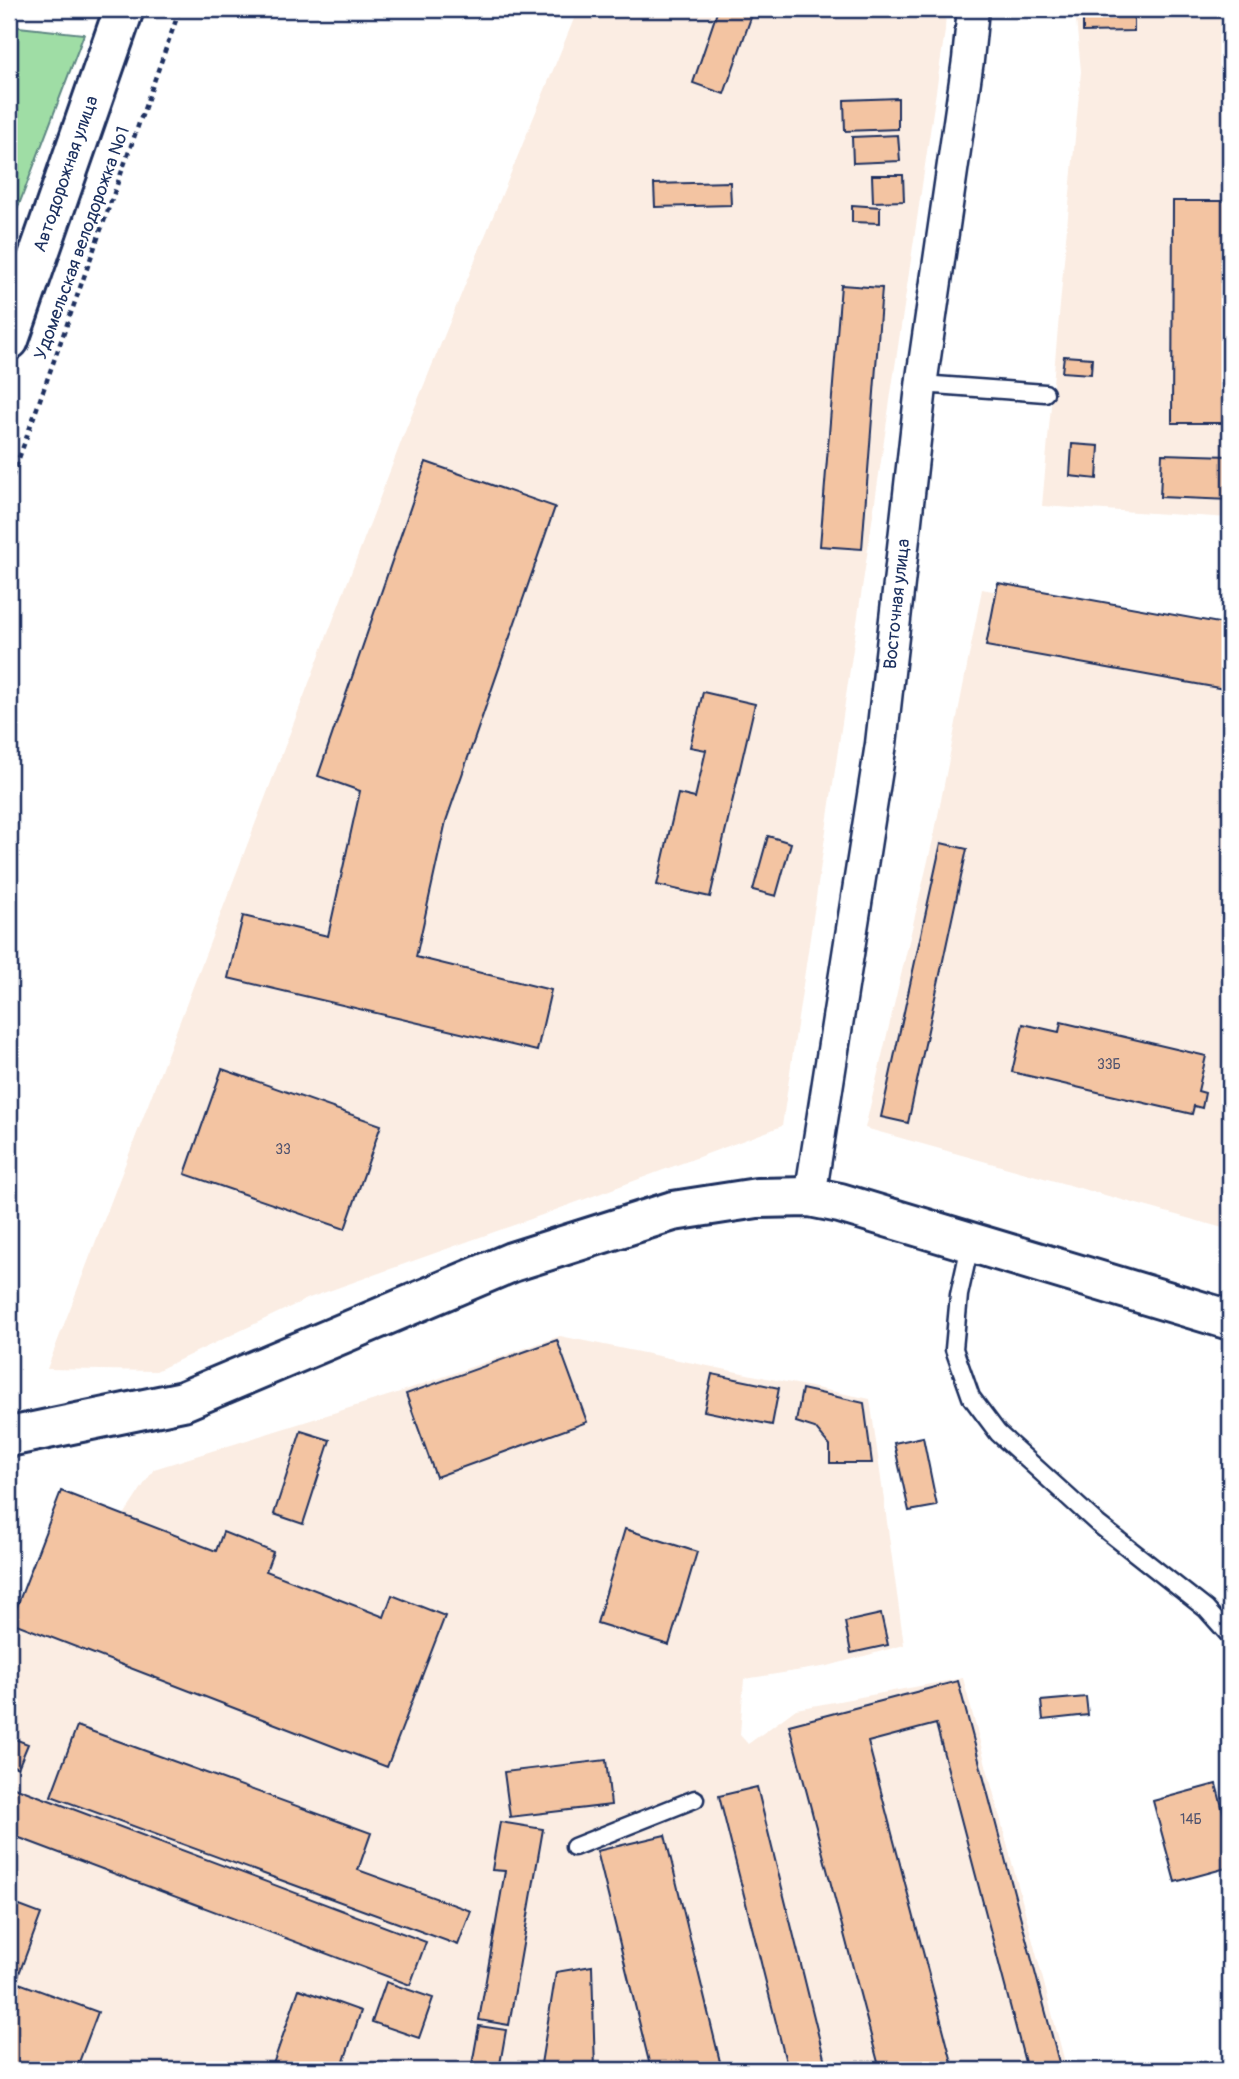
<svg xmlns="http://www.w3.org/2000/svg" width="1239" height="2079" font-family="Pangolin,sans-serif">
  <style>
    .built { fill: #fbede3 }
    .green { fill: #9fdda5; stroke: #5d8682; stroke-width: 2 }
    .building { fill: #f3c4a2; stroke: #1b2f5e; stroke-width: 2 }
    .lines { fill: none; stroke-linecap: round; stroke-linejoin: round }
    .service-casing { stroke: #1b2f5e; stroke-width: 21 }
    .minor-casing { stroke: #1b2f5e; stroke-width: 35 }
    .tertiary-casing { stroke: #1b2f5e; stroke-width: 44 }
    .secondary-casing { stroke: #1b2f5e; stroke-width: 44 }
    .path { stroke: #1b2f5e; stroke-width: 4.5; stroke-dasharray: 5 5; stroke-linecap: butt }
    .service { stroke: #fff; stroke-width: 16 }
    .minor { stroke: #fff; stroke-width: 30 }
    .tertiary { stroke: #fff; stroke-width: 38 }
    .secondary { stroke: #fff; stroke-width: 38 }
    .labels { text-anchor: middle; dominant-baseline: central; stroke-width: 6; stroke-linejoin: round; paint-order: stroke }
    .number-label { font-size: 14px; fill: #51546f }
    .street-label { font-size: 18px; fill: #1b2f5e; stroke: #fff }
  </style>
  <rect width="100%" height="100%" fill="#fff"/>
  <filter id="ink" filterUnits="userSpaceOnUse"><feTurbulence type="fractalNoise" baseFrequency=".0143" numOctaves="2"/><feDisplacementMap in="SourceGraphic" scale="14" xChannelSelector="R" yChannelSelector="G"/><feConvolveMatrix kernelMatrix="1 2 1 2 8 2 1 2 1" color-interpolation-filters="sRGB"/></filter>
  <g filter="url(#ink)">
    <path class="built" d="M578,9H946L945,31L782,1126L542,1215L309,1298L156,1371L47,1369L406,429Z
      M1075,9H1230V518L1042,506L1081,71Z
      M982,589L1230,635V1230L865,1128L935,831Z
      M560,1336L870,1399L904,1645L828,1666L744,1679L740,1735L748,1744L796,1709L963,1678L1067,2070H9V1636L61,1491L124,1515L154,1469L394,1394Z"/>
    <path class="green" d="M9,26L84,34L9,231Z"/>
    <path class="building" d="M718,9H754L724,94L693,83Z
      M1083,9H1134V31L1083,32Z
      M898,98V129L845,131L844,100Z
      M898,135L900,161L853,163L852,137Z
      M872,175H903L904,201L873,202Z
      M730,182L731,205L655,207L654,184Z
      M1173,201H1230V423H1172Z
      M852,205L880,207V223L852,222Z
      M841,285L882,288L862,549L820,546Z
      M1064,356L1092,358L1091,374L1062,372Z
      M1072,444L1099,446L1097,479L1070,476Z
      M1162,454L1230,456V500L1160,497Z
      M426,462L555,507L446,821L416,957L551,990L537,1051L228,978L243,916L328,936L360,791L318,776Z
      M998,583L1230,625V690L986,646Z
      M703,692L755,704L710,897L657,885L678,794L695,798L706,750L690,747Z
      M768,836L791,843L776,896L753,890Z
      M941,843L967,849L908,1123L881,1117Z
      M1061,1022L1206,1056L1198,1091L1205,1093L1202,1108L1194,1106L1192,1114L1012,1072L1023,1024L1059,1032Z
      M222,1069L381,1125L345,1229L185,1174Z
      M557,1340L587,1422L436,1477L406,1394Z
      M712,1374L779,1388L772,1425L704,1411Z
      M802,1389L864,1403L872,1463H830V1446L815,1428L796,1422Z
      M301,1431L330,1440L303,1524L274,1514Z
      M923,1437L937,1506L909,1511L894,1443Z
      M61,1491L216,1551L223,1532L273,1552L266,1571L384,1617L392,1595L445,1616L387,1767L11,1622Z
      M625,1529L697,1552L669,1645L597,1623Z
      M881,1614L888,1645L851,1653L845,1622Z
      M958,1681L1061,2070H1027L936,1724L868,1742L954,2070H880L789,1725Z
      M1086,1697L1088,1715L1043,1720L1041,1701Z
      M77,1726L371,1833L358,1870L471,1911L458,1945L51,1796Z
      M12,1738L28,1744L18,1768L9,1764V1746Z
      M606,1760L611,1805L510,1817L504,1772Z
      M1216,1784L1230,1837V1867L1175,1882L1153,1801Z
      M9,1785L426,1942L410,1985L9,1834Z
      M757,1787L827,2070H788L719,1796Z
      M500,1822L543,1829L509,2025L479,2020L505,1871L492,1870Z
      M665,1835L722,2070H651L597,1851Z
      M9,1902L41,1914L16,1982L98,2012L76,2070H9Z
      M592,1966L595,2070H540L556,1972Z
      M386,1982L433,1998L419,2038L372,2022Z
      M299,1989L361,2011L341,2070H271Z
      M479,2026L506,2030L499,2070H471Z"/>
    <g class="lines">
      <g class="service-casing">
        <path id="service" d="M921,384L1045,393
          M971,1241L959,1295L954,1349L971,1397L998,1433L1098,1524L1206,1609L1230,1636
          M574,1847L695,1799"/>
      </g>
      <g class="minor-casing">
        <path id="minor" d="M810,1197L881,744L922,378L968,60L973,9"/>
      </g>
      <g class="tertiary-casing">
        <path id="tertiary" d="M9,1437L183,1401L512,1262L673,1211L757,1198L810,1197L840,1203L1230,1320"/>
      </g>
      <g class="secondary-casing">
        <path id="secondary" d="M9,340L124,9"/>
      </g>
      <path class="path" d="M9,486L180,9"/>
      <use href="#service" class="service"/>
      <use href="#minor" class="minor"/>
      <use href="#tertiary" class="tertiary"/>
      <use href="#secondary" class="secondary"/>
    </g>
  </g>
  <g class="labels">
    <g class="number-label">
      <text x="1109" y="1064">33Б</text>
      <text x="283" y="1149">33</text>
      <text x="1191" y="1819">14Б</text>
    </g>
    <g class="street-label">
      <text transform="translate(66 174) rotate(-71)">Автодорожная улица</text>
      <text transform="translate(82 243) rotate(-70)">Удомельская велодорожка №1</text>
      <text transform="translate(897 604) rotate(-84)">Восточная улица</text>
    </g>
  </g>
  <rect width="1239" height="2079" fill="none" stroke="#fff" stroke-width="35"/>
  <rect x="18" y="18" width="1204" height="2044" fill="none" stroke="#1b2f5e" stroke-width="2.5" filter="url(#ink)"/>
</svg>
